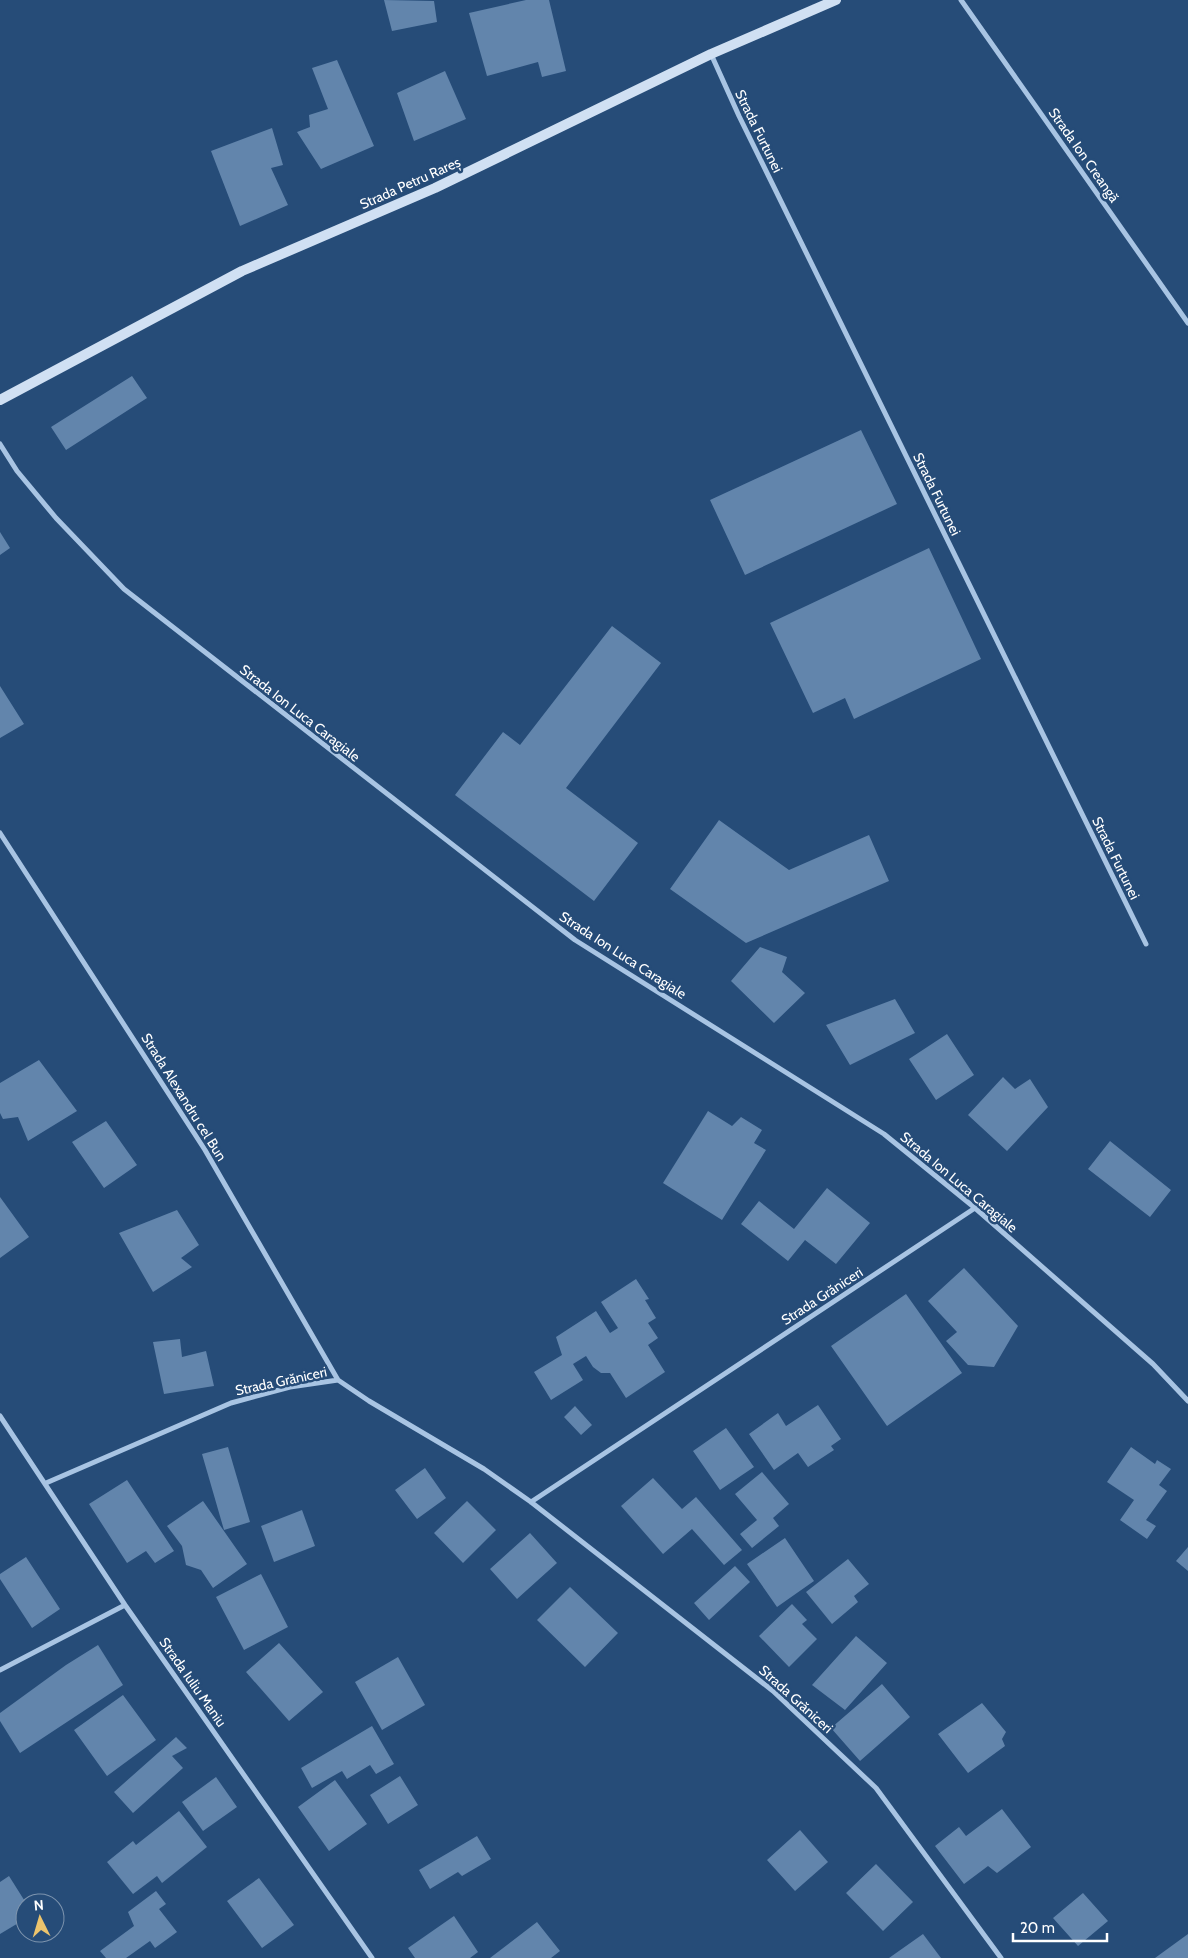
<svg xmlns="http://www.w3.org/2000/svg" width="1188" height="1958" font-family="Cabin,sans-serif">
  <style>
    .building { fill: #6285ac }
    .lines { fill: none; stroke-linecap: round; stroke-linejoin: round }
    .minor { stroke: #a8c4e3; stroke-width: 5 }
    .secondary { stroke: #d0e0f3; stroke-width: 10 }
    .labels { text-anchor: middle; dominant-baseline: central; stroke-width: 5; stroke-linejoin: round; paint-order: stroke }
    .street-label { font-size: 14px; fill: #fff; stroke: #264c78 }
  </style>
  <rect width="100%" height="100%" fill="#264c78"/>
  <path class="building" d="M384,0L434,1L437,22L392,31Z
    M526,0H549L566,71L542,77L538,62L487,76L469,13Z
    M337,60L374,146L321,169L297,132L310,127L309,115L328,109L312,68Z
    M445,71L466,119L414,141L397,93Z
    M272,128L283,165L271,168L288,205L240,226L211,151Z
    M132,376L147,398L66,450L51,427Z
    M861,430L897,504L745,575L710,500Z
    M0,532L10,548L0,555Z
    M929,548L981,659L854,719L845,698L813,713L770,623Z
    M612,626L661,663L566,788L638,843L594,901L455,795L503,732L520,745Z
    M0,686L24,724L0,738Z
    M719,820L789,870L869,835L889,881L746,943L670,889Z
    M760,947L787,957L782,972L805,993L774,1023L731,981Z
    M895,999L915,1033L850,1065L826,1025Z
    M947,1034L974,1075L936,1100L909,1059Z
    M39,1060L77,1111L28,1141L18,1117L3,1119L0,1113V1083Z
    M1003,1077L1015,1089L1030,1079L1048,1107L1007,1151L968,1115Z
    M708,1111L732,1126L741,1117L762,1130L754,1143L766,1150L722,1220L663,1183Z
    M106,1121L137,1165L104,1188L72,1142Z
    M1110,1141L1171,1190L1150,1217L1088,1169Z
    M827,1188L870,1223L836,1264L805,1240L788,1261L741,1224L759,1201L794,1229Z
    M0,1197L29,1237L0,1258Z
    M177,1210L199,1245L181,1258L192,1267L153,1292L119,1233Z
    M964,1268L1018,1326L994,1367L968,1365L946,1341L957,1332L928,1301Z
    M636,1279L649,1299L645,1300L656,1318L648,1323L658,1338L648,1345L665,1372L626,1398L610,1373H601L593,1367L586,1356L573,1364L583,1380L551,1400L534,1372L562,1355L556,1337L596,1311L610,1333L618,1328L601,1302Z
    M906,1294L962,1373L887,1426L831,1346Z
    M180,1339L182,1357L206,1351L214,1386L164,1394L153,1342Z
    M818,1405L841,1439L831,1446L834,1450L808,1467L798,1453L774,1470L749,1434L778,1413L786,1426Z
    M575,1406L592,1425L581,1435L564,1417Z
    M726,1428L754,1467L720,1490L693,1451Z
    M228,1447L250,1522L224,1530L202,1454Z
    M1131,1447L1155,1464L1157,1460L1171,1469L1159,1485L1167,1491L1146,1520L1156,1526L1147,1539L1120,1520L1134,1500L1107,1482Z
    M425,1468L446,1498L417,1519L395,1490Z
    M762,1472L789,1504L773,1518L779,1526L752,1548L740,1534L757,1520L735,1494Z
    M653,1478L682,1509L696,1497L742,1550L724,1565L692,1529L663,1554L621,1506Z
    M127,1480L174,1551L155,1563L146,1551L127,1563L89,1504Z
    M203,1501L247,1564L213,1588L201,1570L186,1565L182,1546L167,1526Z
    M467,1501L496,1530L463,1563L434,1533Z
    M302,1510L315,1546L274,1562L261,1526Z
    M530,1533L557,1563L517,1599L490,1569Z
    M785,1538L814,1581L777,1607L747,1564Z
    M1188,1547V1571L1176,1561Z
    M26,1557L60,1609L32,1628L0,1579V1574Z
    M848,1559L869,1584L854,1596L858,1602L832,1624L806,1592Z
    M735,1566L750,1582L709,1620L694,1603Z
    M261,1574L288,1627L244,1650L216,1597Z
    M570,1587L618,1633L585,1667L537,1620Z
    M792,1604L807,1620L802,1624L817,1639L789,1667L759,1636Z
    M856,1636L887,1663L845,1710L812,1685Z
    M279,1643L323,1692L289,1721L246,1672Z
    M98,1645L123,1685L20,1753L0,1721V1713L66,1665Z
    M398,1657L425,1705L382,1730L355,1682Z
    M882,1684L910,1717L860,1761L831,1728Z
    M123,1695L156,1740L107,1776L74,1730Z
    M982,1703L1006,1732L1002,1739L1005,1746L968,1773L938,1734Z
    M372,1726L394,1764L376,1774L370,1765L347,1779L342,1771L312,1788L301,1768Z
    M176,1737L187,1748L172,1756L183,1768L133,1813L114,1792Z
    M400,1776L418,1805L388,1824L370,1795Z
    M216,1777L237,1807L203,1831L182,1802Z
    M335,1780L367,1824L329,1851L298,1807Z
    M1002,1809L1031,1847L997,1873L988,1866L964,1884L935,1846L959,1827L966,1836Z
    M179,1811L207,1847L162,1883L157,1876L133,1894L107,1862L133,1841L136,1845Z
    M800,1830L828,1862L795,1891L767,1860Z
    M477,1836L491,1859L462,1876L458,1872L430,1889L419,1870Z
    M876,1864L913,1902L883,1931L846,1893Z
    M9,1876L26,1903L25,1919L0,1934V1882Z
    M259,1878L294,1925L262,1948L227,1901Z
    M156,1891L166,1904L159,1909L177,1932L155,1948L150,1941L126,1958H106L100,1951L134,1926L128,1912Z
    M1083,1893L1108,1921L1078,1946L1053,1918Z
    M454,1916L478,1952L470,1958H415L408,1948Z
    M537,1922L560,1951L551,1958H490Z
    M923,1934L941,1958H889Z
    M1188,1934V1958H1155Z"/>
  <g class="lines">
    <path class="minor" d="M961,0L1188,323
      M711,54L739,116L1146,944
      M0,444L17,471L56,518L124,589L575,940L884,1134L975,1208L1153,1364L1188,1401
      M0,833L205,1150L338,1380
      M0,1416L125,1605L372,1958
      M46,1483L231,1403L290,1387L338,1380L369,1401L484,1469L531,1502L773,1691L876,1788L1001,1958
      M531,1502L975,1208
      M0,1670L125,1605"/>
    <path class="secondary" d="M0,400L242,271L435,188L711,54L836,0"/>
  </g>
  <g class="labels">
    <g class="street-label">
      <text transform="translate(759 131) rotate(64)">Strada Furtunei</text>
      <text transform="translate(1084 155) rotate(55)">Strada Ion Creangă</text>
      <text transform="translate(410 183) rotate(-24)">Strada Petru Rareș</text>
      <text transform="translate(937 494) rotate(64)">Strada Furtunei</text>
      <text transform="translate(300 713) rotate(38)">Strada Ion Luca Caragiale</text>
      <text transform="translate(1116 858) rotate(64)">Strada Furtunei</text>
      <text transform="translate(623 955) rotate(33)">Strada Ion Luca Caragiale</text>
      <text transform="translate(184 1097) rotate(58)">Strada Alexandru cel Bun</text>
      <text transform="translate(959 1182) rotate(40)">Strada Ion Luca Caragiale</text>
      <text transform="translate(822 1296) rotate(-33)">Strada Grăniceri</text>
      <text transform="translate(281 1381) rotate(-12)">Strada Grăniceri</text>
      <text transform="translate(193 1682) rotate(55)">Strada Iuliu Maniu</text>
      <text transform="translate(796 1699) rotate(42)">Strada Grăniceri</text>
    </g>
  </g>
  <g transform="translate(40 1918) rotate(355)"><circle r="24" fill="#264c78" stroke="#7d94ae"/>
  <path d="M0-4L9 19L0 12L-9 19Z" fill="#ecc46d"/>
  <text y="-8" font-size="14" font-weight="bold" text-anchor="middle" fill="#ffffff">N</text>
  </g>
  <path d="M1013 1933v8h94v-8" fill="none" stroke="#ffffff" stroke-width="2.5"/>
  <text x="1020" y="1933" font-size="15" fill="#ffffff" stroke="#264c78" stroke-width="4" paint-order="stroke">20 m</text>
</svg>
